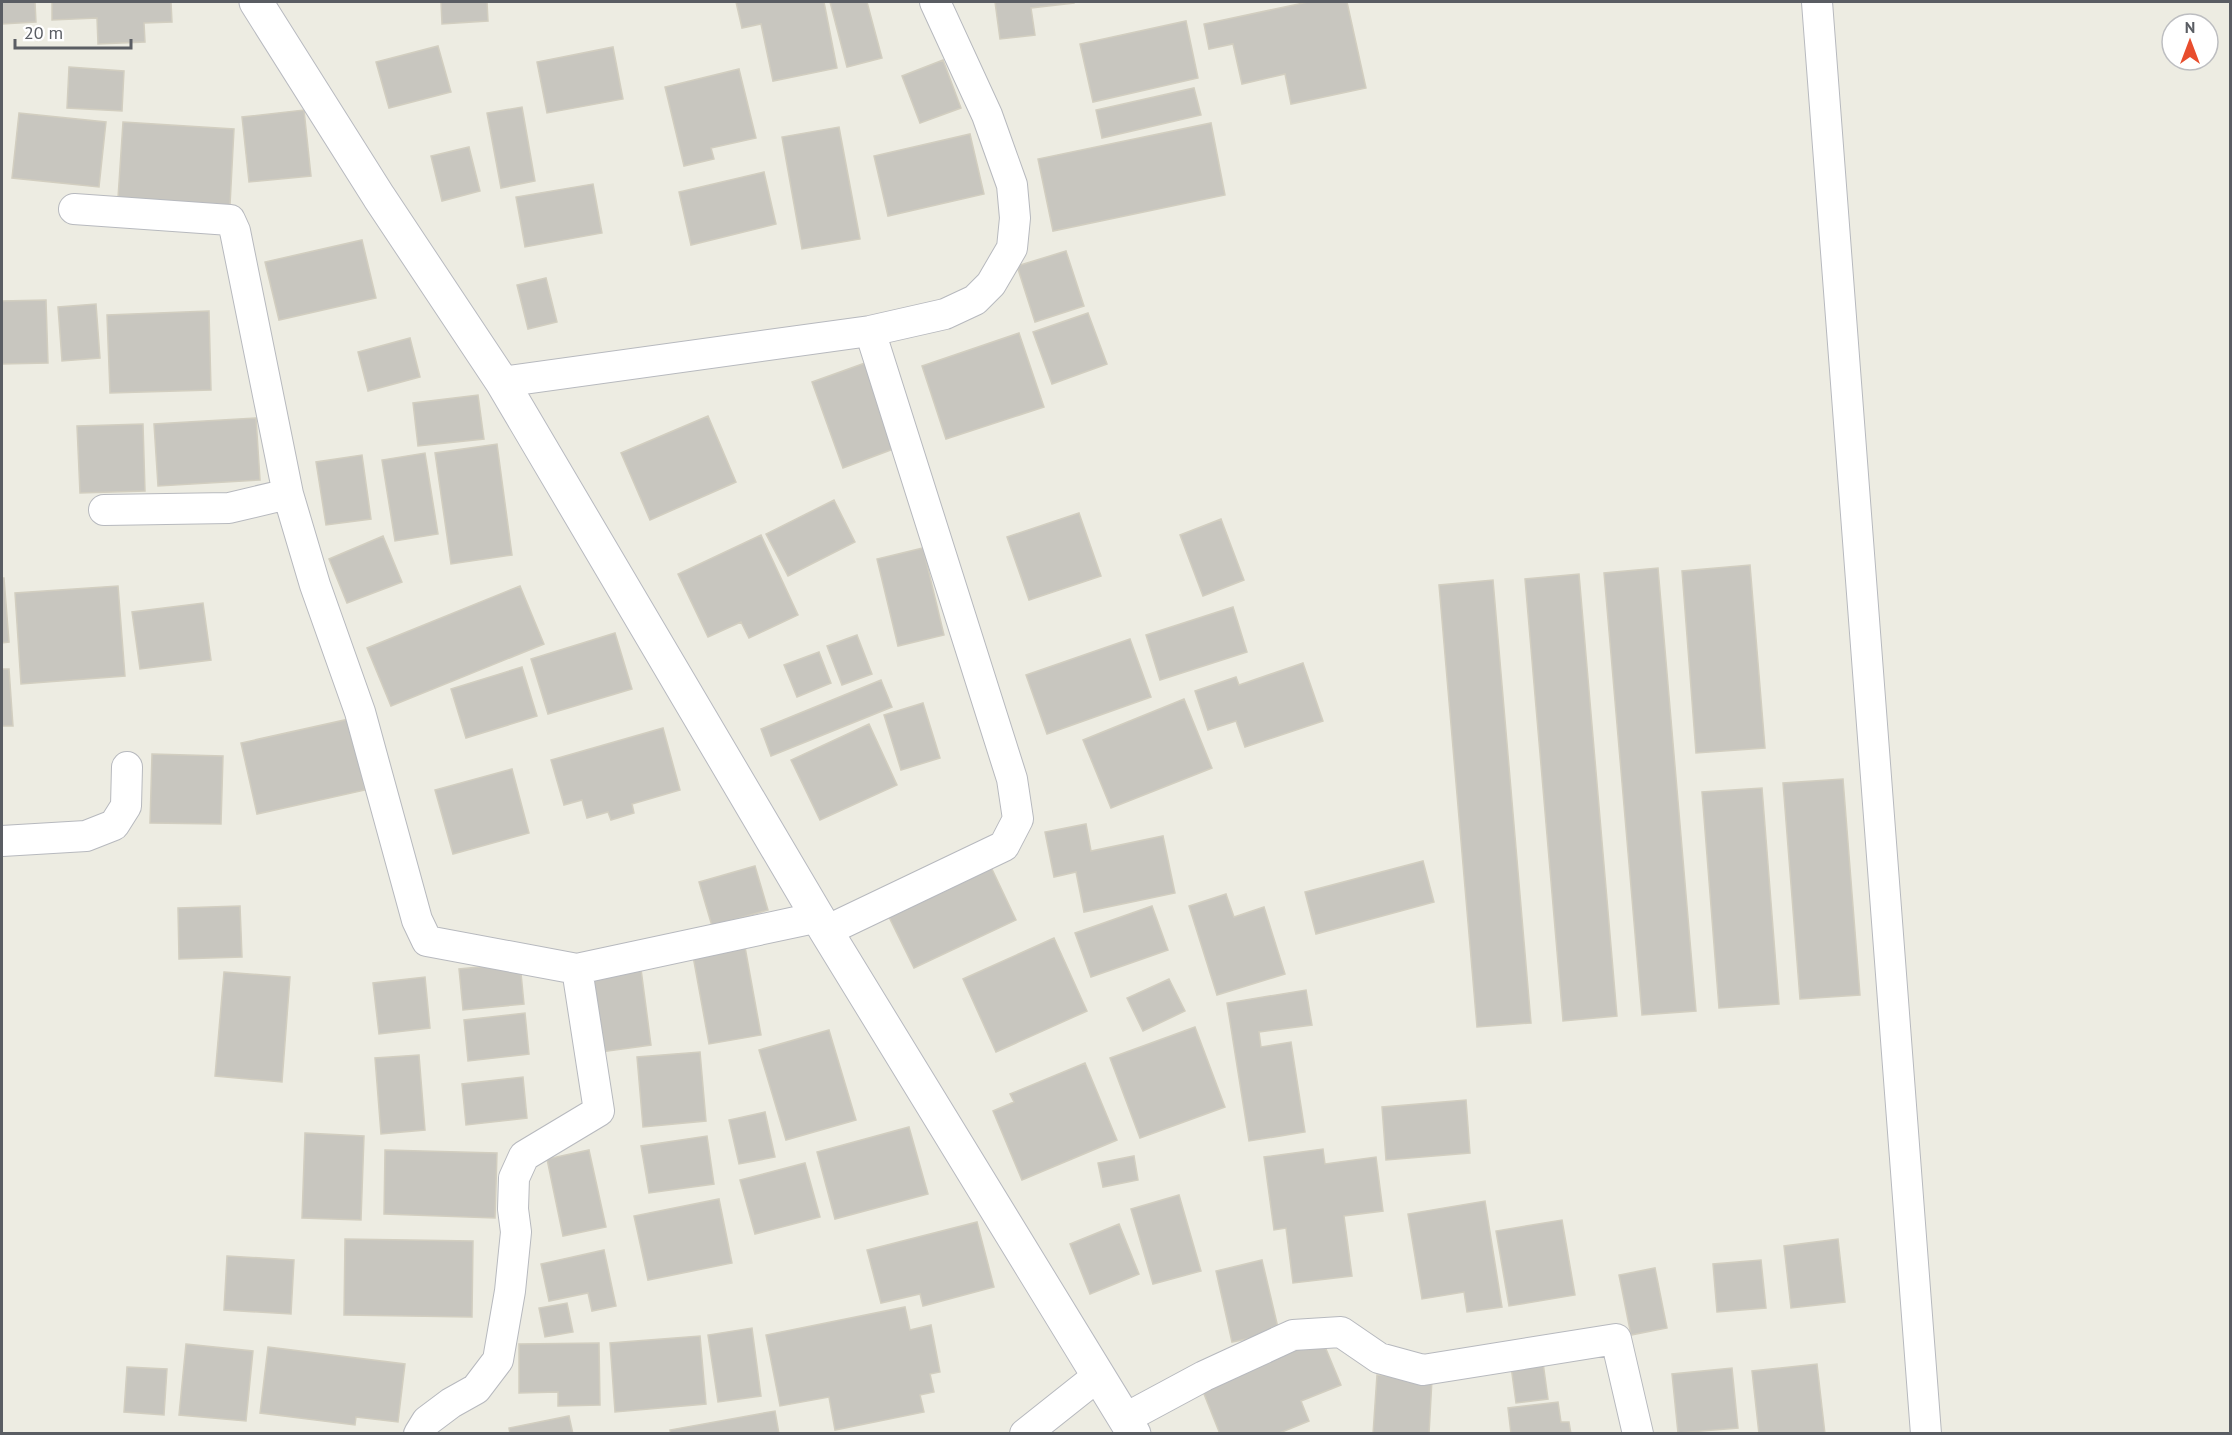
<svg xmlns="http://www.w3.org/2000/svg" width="2232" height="1435" font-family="'PT Sans',sans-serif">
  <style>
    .building { fill: #c8c6bf; stroke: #d2cec0; stroke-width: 1.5 }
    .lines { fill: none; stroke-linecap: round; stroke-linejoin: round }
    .street-casing { stroke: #b7b9be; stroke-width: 32 }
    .secondary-casing { stroke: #b8bac0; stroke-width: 35 }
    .street { stroke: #fff; stroke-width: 30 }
    .secondary { stroke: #fff; stroke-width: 33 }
  </style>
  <rect width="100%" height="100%" fill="#edece2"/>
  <path class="building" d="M2,2H35L36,22L2,24Z
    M52,2H171L172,22L144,23L145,42L98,44L97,18L52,20Z
    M441,2H487L488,21L442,24Z
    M736,2H824L837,68L773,81L761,24L742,28Z
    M830,2H867L882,58L847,67Z
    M995,2H1074V3L1031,8L1035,35L1000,39Z
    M1308,2H1347L1366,88L1291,104L1285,74L1242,84L1233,44L1209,49L1204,24Z
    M1186,21L1198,78L1093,102L1080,44Z
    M438,46L451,92L389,108L376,62Z
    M613,47L623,99L547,113L537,62Z
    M943,60L961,108L920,123L902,76Z
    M69,67L124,71L122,111L67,108Z
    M739,69L756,138L711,148L714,159L684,166L665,87Z
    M1194,88L1201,115L1102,138L1096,110Z
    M522,107L535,181L501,188L487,113Z
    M304,110L311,176L249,182L242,117Z
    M19,113L106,122L99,187L12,178Z
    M123,122L234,129L230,205L118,198Z
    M1211,123L1225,195L1053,231L1038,159Z
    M839,127L860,239L802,249L782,137Z
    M970,134L984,194L888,216L874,156Z
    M469,147L480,191L442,201L431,156Z
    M764,172L776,224L691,245L679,192Z
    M593,184L602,233L525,247L516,197Z
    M362,240L376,298L279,320L265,262Z
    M1066,251L1084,306L1035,322L1017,266Z
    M546,278L557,322L528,329L517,285Z
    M46,300L48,363L2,364V301Z
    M96,304L100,358L62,361L58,307Z
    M209,311L211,390L110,393L107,315Z
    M1088,313L1107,364L1052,384L1033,332Z
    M1019,333L1044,407L946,439L922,366Z
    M410,338L420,377L368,391L358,352Z
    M865,363L896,448L843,468L812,382Z
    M478,395L484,439L418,446L413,403Z
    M708,416L736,482L650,520L621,453Z
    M256,418L260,480L158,486L154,424Z
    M143,424L145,491L80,493L77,426Z
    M497,444L512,555L451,564L435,453Z
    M425,453L438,534L395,541L382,460Z
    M362,455L371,519L326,525L316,462Z
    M834,500L855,542L788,576L766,534Z
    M1079,513L1101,576L1029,600L1007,537Z
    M1221,519L1244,580L1203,596L1180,535Z
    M761,535L798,615L749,638L741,622L708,637L678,574Z
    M383,536L402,582L347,603L329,559Z
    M923,548L944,635L898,646L877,559Z
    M1750,565L1765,748L1696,753L1682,571Z
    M1658,568L1696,1011L1642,1015L1604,573Z
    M1579,574L1617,1016L1563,1021L1525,579Z
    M2,578H4L9,642L2,643Z
    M1493,580L1531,1023L1477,1027L1439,585Z
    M118,586L125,676L21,684L15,593Z
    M520,586L544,644L391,706L367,648Z
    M203,603L211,660L140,669L132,612Z
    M1233,607L1247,652L1160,680L1146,635Z
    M615,633L632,689L548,714L531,659Z
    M857,635L872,674L842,685L827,646Z
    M1130,639L1151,697L1047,734L1026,675Z
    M819,652L831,683L797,697L784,665Z
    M1303,663L1323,721L1245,747L1236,721L1208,730L1195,691L1236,677L1239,685Z
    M522,667L537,716L466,738L451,689Z
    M2,669H9L13,726H2Z
    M881,680L892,707L771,756L761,729Z
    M1184,699L1212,768L1111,808L1083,740Z
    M923,703L940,758L901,770L884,715Z
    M349,719L365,790L257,814L241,743Z
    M869,724L897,785L820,820L791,760Z
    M663,728L680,790L632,804L634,813L611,820L608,812L587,818L582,800L564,805L551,760Z
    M152,754L223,756L221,824L150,823Z
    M512,769L529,833L453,854L435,790Z
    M1843,779L1860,995L1800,999L1783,783Z
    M1762,788L1779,1004L1719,1008L1702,792Z
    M1086,824L1091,851L1163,836L1175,893L1084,912L1076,872L1054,877L1045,832Z
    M1423,861L1434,902L1316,934L1305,892Z
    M755,866L768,910L712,926L699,882Z
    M991,867L1016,920L914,968L888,915Z
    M1226,894L1234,917L1264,907L1285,974L1217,995L1189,906Z
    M240,906L242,957L179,959L178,908Z
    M1152,906L1168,950L1091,977L1075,933Z
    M1054,938L1087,1011L996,1052L963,979Z
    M745,947L761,1035L709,1044L693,956Z
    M520,963L524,1004L463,1010L459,969Z
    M641,969L651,1045L601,1052L592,975Z
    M224,972L290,977L282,1082L215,1076Z
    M425,977L430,1028L379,1034L373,983Z
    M1169,979L1185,1011L1143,1031L1127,998Z
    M1306,990L1312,1025L1259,1032L1261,1047L1291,1042L1305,1132L1249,1141L1227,1003Z
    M525,1013L529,1054L468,1061L464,1020Z
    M1195,1027L1225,1107L1140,1138L1110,1058Z
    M829,1030L856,1120L786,1140L759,1050Z
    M700,1052L706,1121L643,1127L637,1057Z
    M419,1055L425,1130L381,1134L375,1058Z
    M1085,1063L1117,1140L1022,1180L993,1111L1014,1102L1010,1094Z
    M523,1077L527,1118L466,1125L462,1084Z
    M1466,1100L1470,1153L1386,1160L1382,1107Z
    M765,1112L775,1157L739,1164L729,1120Z
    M909,1127L928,1194L835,1219L817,1152Z
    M305,1133L364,1136L361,1220L302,1218Z
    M707,1136L714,1184L649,1193L641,1146Z
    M1323,1149L1325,1164L1376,1157L1383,1211L1344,1216L1352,1276L1293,1283L1286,1228L1274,1230L1264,1157Z
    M385,1150L497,1153L495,1218L384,1214Z
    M589,1150L606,1227L563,1236L547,1159Z
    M1134,1156L1138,1180L1103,1187L1098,1163Z
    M805,1163L820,1217L755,1234L740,1180Z
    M1179,1195L1201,1271L1153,1284L1131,1209Z
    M719,1199L732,1263L648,1280L634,1216Z
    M1485,1201L1502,1307L1467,1312L1464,1292L1422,1299L1408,1214Z
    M1562,1220L1575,1295L1509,1306L1496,1231Z
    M977,1222L994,1287L923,1306L920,1294L881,1303L867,1250Z
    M1119,1224L1139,1274L1090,1294L1070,1244Z
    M345,1239L473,1241L472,1317L344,1315Z
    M1838,1239L1845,1302L1791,1308L1784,1246Z
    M604,1250L616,1306L592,1311L588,1293L549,1301L541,1264Z
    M227,1256L294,1260L291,1314L224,1310Z
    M1262,1260L1279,1332L1232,1342L1216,1271Z
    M1761,1260L1766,1308L1717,1312L1713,1264Z
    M1655,1268L1667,1328L1631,1335L1619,1275Z
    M567,1303L573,1332L545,1337L539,1308Z
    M905,1307L910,1330L931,1325L940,1372L930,1374L934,1392L920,1395L924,1412L835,1430L829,1397L780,1406L766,1335Z
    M752,1328L761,1396L718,1402L708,1335Z
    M700,1336L706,1404L615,1412L610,1343Z
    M1321,1337L1341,1385L1301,1401L1309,1421L1277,1434H1220L1200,1384Z
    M599,1343L600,1405L558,1406V1392L519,1393V1344Z
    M186,1344L253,1351L246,1421L179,1415Z
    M268,1347L405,1364L398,1422L356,1417L355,1425L260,1413Z
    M1542,1355L1548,1399L1516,1403L1510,1359Z
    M1817,1364L1825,1434H1759L1752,1371Z
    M127,1367L167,1369L164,1415L124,1412Z
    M1732,1368L1738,1428L1678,1433L1672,1374Z
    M1377,1375L1432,1379L1429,1434H1373Z
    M1558,1402L1561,1422H1569L1571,1434H1511L1508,1408Z
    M775,1411L779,1434H671L670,1430Z
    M569,1416L573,1434H510L509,1428Z"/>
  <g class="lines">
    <g class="street-casing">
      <path id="street" d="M1817,2L1926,1434
        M74,209L230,220L235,231L288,494L315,585L360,712L417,920L427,941L577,969L819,917
        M502,382L870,331L945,314L975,300L991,284L1012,248L1015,218L1012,185L987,115L935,2
        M104,510L229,508L288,494
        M2,841L86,836L114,825L126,806L127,767
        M826,931L1004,846L1018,819L1012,779L870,331
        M1124,1419L1204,1376L1293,1335L1341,1332L1379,1358L1423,1370L1616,1339L1638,1434
        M419,1434L427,1421L451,1403L476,1389L498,1360L510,1291L516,1232L513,1209L514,1178L524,1156L599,1111L577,969
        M1025,1434L1098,1376"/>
    </g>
    <g class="secondary-casing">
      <path id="secondary" d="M256,2L379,197L502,382L826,931L1134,1434"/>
    </g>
    <use href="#street" class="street"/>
    <use href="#secondary" class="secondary"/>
  </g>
  <rect width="2232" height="1435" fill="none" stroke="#5a5d63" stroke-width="6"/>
  <g transform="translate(2190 42)"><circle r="28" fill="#ffffff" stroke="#bdbec1" stroke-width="1.5"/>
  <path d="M0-4.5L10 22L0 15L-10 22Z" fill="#e84d2d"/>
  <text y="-9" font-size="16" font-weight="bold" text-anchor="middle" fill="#5a5d63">N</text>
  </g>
  <path d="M15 39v9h116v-9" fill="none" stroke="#5a5d63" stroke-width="3"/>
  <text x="24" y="39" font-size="18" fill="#5a5d63" stroke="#ffffff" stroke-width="4.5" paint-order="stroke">20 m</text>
</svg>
